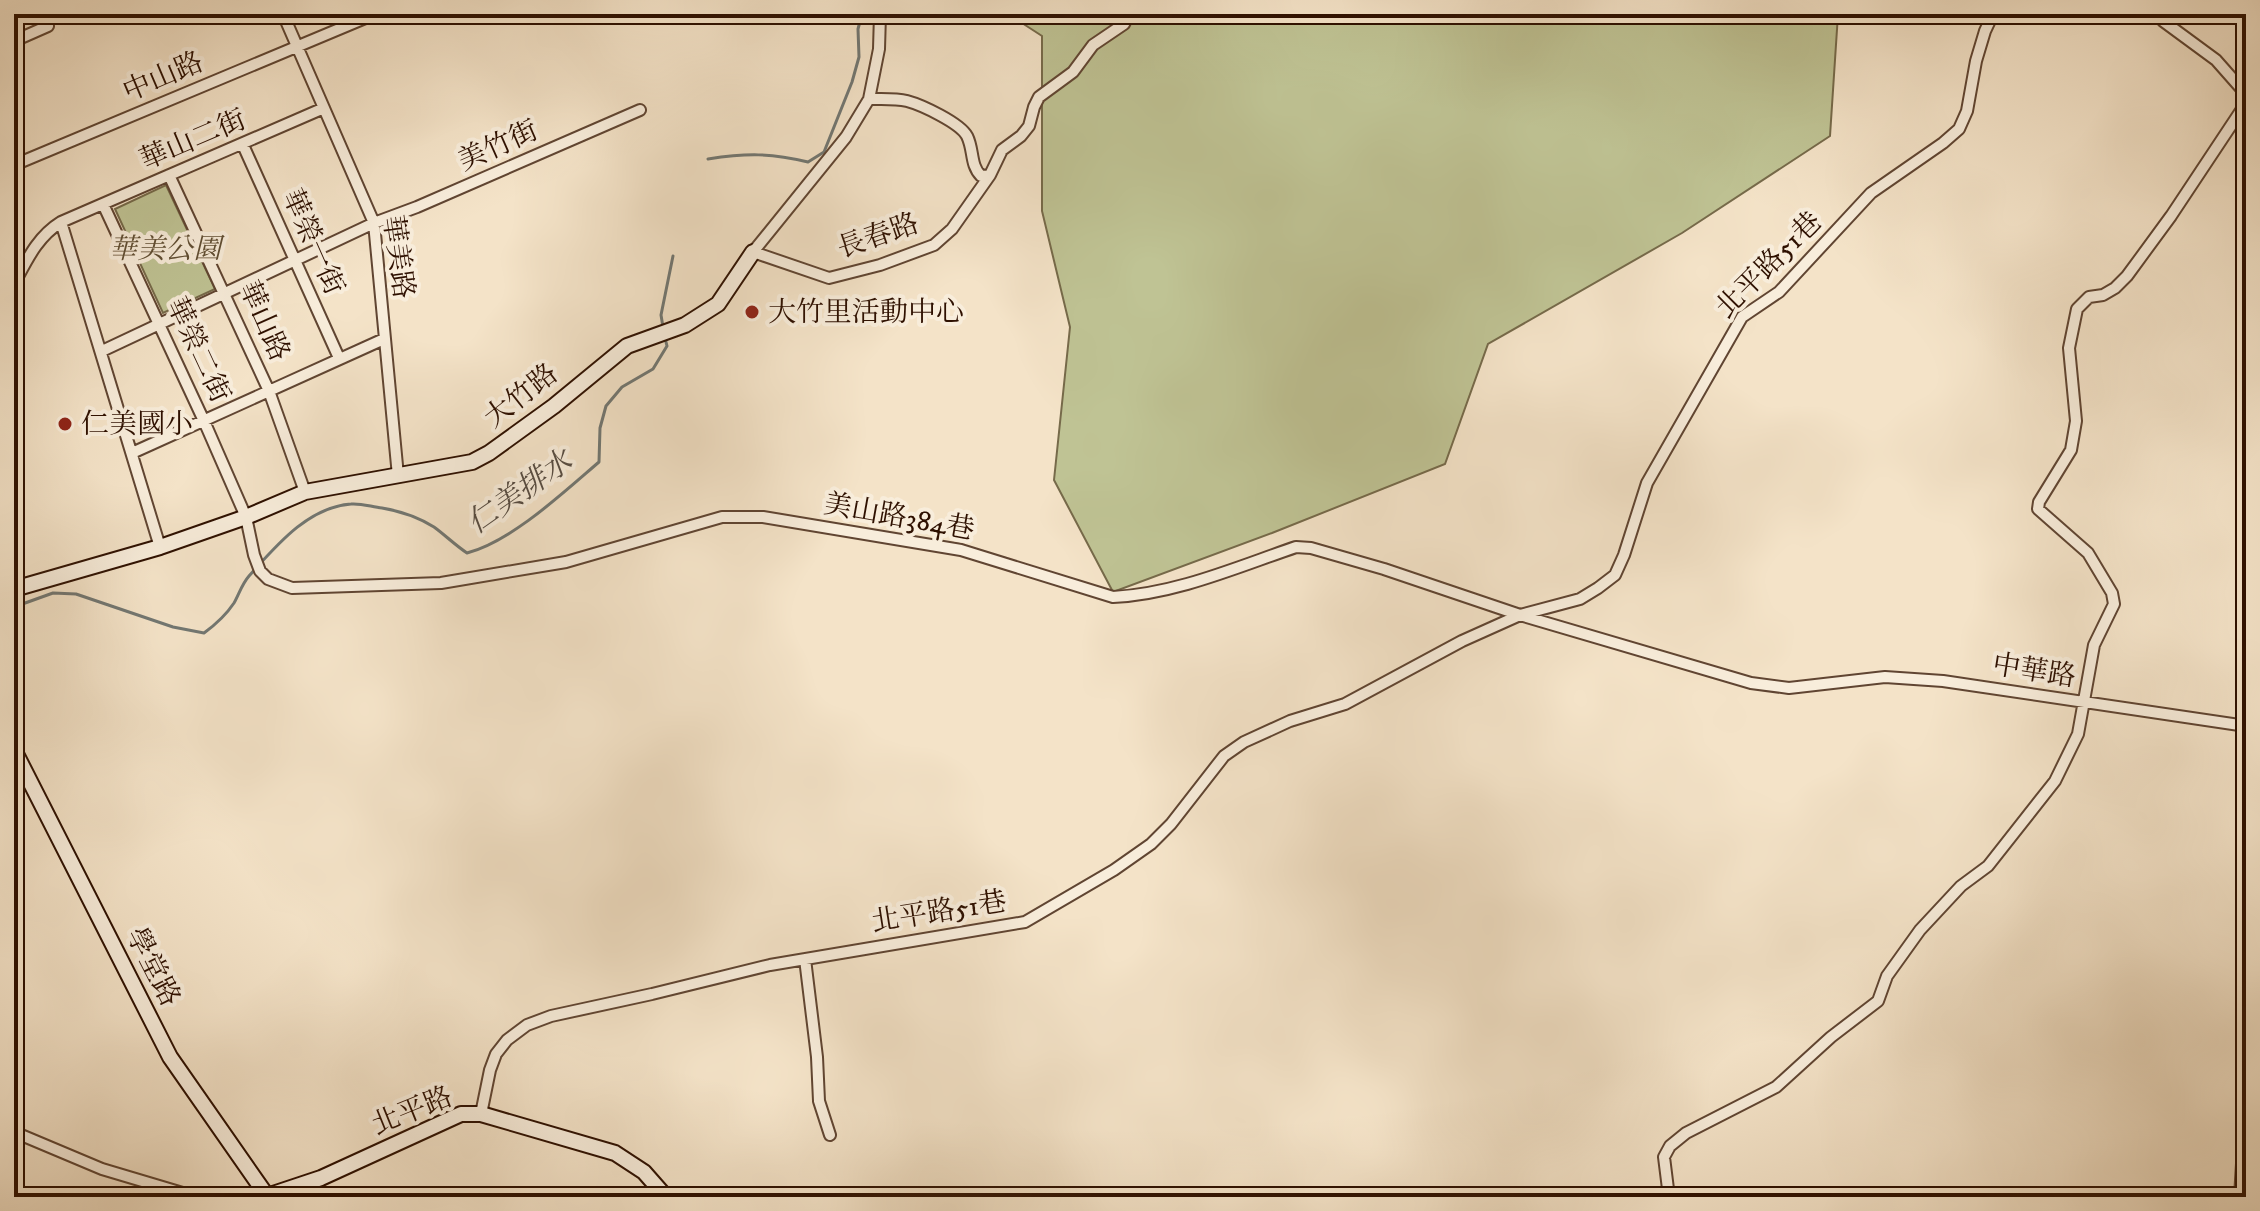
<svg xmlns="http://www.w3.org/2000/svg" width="2260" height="1211" font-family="'IM FELL DW Pica','Noto Serif TC',serif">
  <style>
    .green { fill: #bfc394; stroke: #766a4a; stroke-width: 2 }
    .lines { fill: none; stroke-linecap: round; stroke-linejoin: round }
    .stream { stroke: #727772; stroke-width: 3 }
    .street-casing { stroke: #604532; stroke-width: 14 }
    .secondary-casing { stroke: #2e1000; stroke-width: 18 }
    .street { stroke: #f8eddb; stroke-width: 10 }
    .secondary { stroke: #f8eddb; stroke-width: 14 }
    .poi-dot { fill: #8f2418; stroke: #f8eddb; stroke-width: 3 }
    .labels { text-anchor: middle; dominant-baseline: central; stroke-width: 8; stroke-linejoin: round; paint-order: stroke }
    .street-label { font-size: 28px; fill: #2e1000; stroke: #f8eddb }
    .park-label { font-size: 28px; font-style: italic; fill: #614f34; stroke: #f8eddb }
    .poi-label { font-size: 28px; fill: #2e1000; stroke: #f8eddb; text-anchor: start }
    .water-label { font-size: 30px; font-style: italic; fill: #564c42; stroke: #f8eddb }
  </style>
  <rect width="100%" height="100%" fill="#f4e3c8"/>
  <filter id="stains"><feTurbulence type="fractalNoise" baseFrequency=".0025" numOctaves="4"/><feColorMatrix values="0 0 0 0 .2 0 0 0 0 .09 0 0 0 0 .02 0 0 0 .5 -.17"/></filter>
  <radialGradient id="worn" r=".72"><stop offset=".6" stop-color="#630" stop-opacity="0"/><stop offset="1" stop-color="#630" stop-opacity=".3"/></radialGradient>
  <path class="green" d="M1008,14H1838L1830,136L1682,233L1488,344L1445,464L1272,533L1113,592L1054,480L1070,327L1042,211V36Z
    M166,185L215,289L163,313L115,209Z"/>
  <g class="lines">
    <path class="stream" d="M708,159C747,153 770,153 808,162L824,152L852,82L859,57L858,29L862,14
      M663,327L661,315L673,256
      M14,607L53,593L76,594L173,627L204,633C215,625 226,615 234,603C239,594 242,584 249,576C276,546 308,507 351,504C361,503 372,507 382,508C400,511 418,517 434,527C445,535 455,545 467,553C512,541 564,492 599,462L600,428L606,406L622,387L653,369L667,346L665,338"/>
    <g class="street-casing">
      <path id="street" d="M283,14L374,223L398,476
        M880,14L879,49L869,99L846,137L753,252L829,278L880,265L934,245L952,229L990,175
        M2159,14L2163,21L2216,60L2246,94
        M14,41L48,26
        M869,99C881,99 895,98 907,101C922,105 960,123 967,136C974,150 970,165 981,176L990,175L1002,150L1021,136L1029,126L1034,107L1039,97L1073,72L1093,45L1124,24L1129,14
        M243,145L339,358
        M14,165L375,14
        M169,175L269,391L305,492
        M103,204L204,421L246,517L254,555L260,571L268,579L292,588L441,583L566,562L722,517H763L961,550L1113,597C1176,594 1237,567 1296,547L1311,548L1384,569L1520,615L1751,683L1789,688L1885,677L1943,681L2246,726
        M61,222L160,547
        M14,284C27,260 37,237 61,222L324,108
        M102,351L374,223L417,207L640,110
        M132,453L384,339
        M805,959L817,1057L819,1101L830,1135
        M2246,1002C2241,1011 2241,1024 2246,1033
        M481,1114L490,1070L496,1054L507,1040L527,1025L551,1016L652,994L770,965L1025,922L1114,870L1151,844L1171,824L1224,756L1244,742L1290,721L1345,704L1462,641L1520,615L1580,599L1598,588L1615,575L1624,555L1647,483L1742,317L1779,292L1871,193L1943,143L1959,129L1967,111L1976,61L1985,31L1993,14
        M14,1132L102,1169L196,1197
        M1669,1197L1664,1157L1670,1146L1686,1133L1776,1087L1831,1037L1878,1001L1887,976L1920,930L1961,886L1988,866L2055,781L2078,734L2094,645L2114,604L2112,593L2088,553L2038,509L2039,502L2071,450L2076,421L2069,348L2077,309L2089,297L2103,295L2115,288L2127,276L2171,216L2246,103
        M2240,1197L2243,1147L2246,1132"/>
    </g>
    <g class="secondary-casing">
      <path id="secondary" d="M14,589L160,547L246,517L305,492L472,462L489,453L554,406L627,346L685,325L718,304L753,252
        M14,750L170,1057L267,1196L321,1178L461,1114H481L615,1153L644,1172L666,1197"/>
    </g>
    <use href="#street" class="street"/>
    <use href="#secondary" class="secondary"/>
  </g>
  <g class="poi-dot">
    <circle cx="752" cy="312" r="8"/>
    <circle cx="65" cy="424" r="8"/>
  </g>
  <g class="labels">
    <g class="street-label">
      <text transform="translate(163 77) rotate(-23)">中山路</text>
      <text transform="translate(193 140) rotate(-23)">華山二街</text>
      <text transform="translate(498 146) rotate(-24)">美竹街</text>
      <text transform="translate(878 236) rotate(-19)">長春路</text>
      <text transform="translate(313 242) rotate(66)">華榮一街</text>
      <text transform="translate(398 257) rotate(82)">華美路</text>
      <text transform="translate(1769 265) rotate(-45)">北平路51巷</text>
      <text transform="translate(264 321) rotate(66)">華山路</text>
      <text transform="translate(198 350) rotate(65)">華榮二街</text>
      <text transform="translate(521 396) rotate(-38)">大竹路</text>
      <text transform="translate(899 517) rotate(10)">美山路384巷</text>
      <text transform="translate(2034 671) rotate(9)">中華路</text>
      <text transform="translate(939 912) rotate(-9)">北平路51巷</text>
      <text transform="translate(153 967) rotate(63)">學堂路</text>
      <text transform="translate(412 1111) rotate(-22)">北平路</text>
    </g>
    <g class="park-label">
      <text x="165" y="249">華美公園</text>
    </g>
    <g class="poi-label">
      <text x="768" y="312">大竹里活動中心</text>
      <text x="81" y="424">仁美國小</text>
    </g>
    <g class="water-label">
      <text transform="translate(520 493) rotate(-35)">仁美排水</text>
    </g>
  </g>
  <rect width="2260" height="1211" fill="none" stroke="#f4e3c8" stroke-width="48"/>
  <rect x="16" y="16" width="2228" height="1179" fill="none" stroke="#2e1000" stroke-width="4"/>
  <rect x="24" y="24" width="2212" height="1163" fill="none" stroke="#2e1000" stroke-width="2"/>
  <rect width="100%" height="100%" filter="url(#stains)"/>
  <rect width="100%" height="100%" fill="url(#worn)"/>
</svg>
